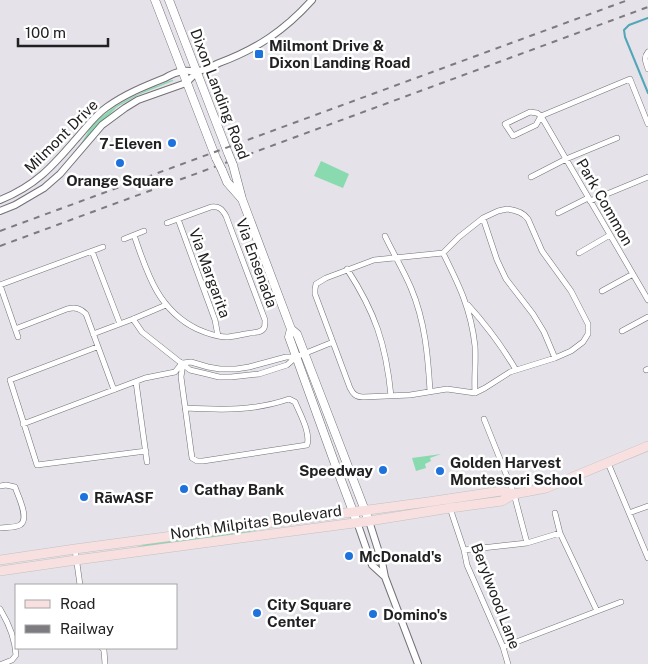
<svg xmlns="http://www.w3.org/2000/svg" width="648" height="664" font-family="'Public Sans',sans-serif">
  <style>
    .green { fill: #8adaaf }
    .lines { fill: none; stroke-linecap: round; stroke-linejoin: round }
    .stream { stroke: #51a6b7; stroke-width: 2 }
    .minor-casing { stroke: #737077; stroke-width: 6 }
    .tertiary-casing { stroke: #737077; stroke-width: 8 }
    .secondary-casing { stroke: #737077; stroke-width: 9 }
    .primary-casing { stroke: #c1c1c1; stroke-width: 10 }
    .minor { stroke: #fff; stroke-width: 5 }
    .tertiary { stroke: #fff; stroke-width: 6 }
    .secondary { stroke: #fff; stroke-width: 8 }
    .primary { stroke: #f8e0e0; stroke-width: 9 }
    .rail { stroke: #7d7b7f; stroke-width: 2; stroke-dasharray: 6 6; stroke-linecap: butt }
    .secondary-bridge-casing { stroke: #737077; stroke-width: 9; stroke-linecap: butt }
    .secondary-bridge { stroke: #fff; stroke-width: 8 }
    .poi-dot { fill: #1d72dc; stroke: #fff; stroke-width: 2 }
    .labels { text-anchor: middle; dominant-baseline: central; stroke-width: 5; stroke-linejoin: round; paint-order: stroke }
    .poi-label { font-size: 15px; font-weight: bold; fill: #212022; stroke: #fff; text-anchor: start }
    .street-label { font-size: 15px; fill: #212022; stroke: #fff }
  </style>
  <rect width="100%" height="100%" fill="#e5e2e9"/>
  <path class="green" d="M172,80H173V81L138,95L117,107L91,133L74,153C77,148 82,143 85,137C87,134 88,131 91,127C113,103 143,91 172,80Z
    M321,161L349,174L343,188L314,176Z
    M441,454L430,458L431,461L425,464L426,468L416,471L412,458Z
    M301,523L258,530L236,535L134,548L149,543Z"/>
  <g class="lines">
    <path class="stream" d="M648,18L629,25L624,30L625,37L648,93"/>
    <g class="minor-casing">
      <path id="minor" d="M648,52C643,58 646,62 648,69
        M541,116L536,125L513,136L505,124L530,112L537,113L541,116L648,300
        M541,116L630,79L648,124
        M531,177L566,159L617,138
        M590,201L648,177
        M507,209C516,210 523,212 528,219L542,251L571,291L588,324V334L583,342L571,351L555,358L510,372L485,388L475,393L447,389L410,395L363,397C356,397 353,394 350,388L315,294V289L316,284L326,278L374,260L443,253L459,237L483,218L498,211Z
        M558,213L588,198
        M483,218L497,260L506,279L533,314L544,332L555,358
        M178,219L215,320L218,336
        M134,235C147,273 158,310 197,329C206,333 217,337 227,337C237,336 248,333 258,332C265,330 265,327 265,320L226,216C222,209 219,206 211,207L167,223
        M385,236C393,253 404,271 411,288C425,321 428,356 430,391
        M124,239L144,231
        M92,251L120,324
        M443,253C459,285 471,309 475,346C476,361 474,377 475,393
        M579,253L610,235
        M347,269C375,312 386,344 391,396
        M0,285L103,247
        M0,285L18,337
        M602,291L633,274
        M468,305C486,325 502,346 516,370
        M133,319L142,332L190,370L207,374L219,377H231L259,374L287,365L296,357
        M15,329L67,309C75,307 80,308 86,314L114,390
        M622,331L648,317
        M93,334L133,319L166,305
        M97,347L10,380L37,465L146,451
        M183,363L181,377L192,458L197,461H203L307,445C311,433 300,414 295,402L289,399C254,411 222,410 185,408
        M183,363L191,362L208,367L220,369H236L249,367L286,357H296L333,342
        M646,370L648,369
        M136,382L147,462
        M484,419L514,494L527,543
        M23,424L145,378L175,372L182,363
        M608,463L648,558
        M0,486L6,485L15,487C18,496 30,519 20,525C15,528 6,527 0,528
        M450,508L464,550L467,565L503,647L508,664
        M555,513L560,533L597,611
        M629,513L648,506
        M75,549L80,585
        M464,550L527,543L560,533
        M0,609C8,622 15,639 16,655L12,660L2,664
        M503,647L621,602
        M102,648L104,650L105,664"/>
    </g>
    <g class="tertiary-casing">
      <path id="tertiary" d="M0,200C35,186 52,167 76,139C86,128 95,115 107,107C125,94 145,86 165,78C170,75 177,72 183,71C188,70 193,72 198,71C205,70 212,66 219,63C257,49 285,30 312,0
        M0,211L15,205L44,188L60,174L102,125L125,108L138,100L186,83L197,72
        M369,521L382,562L385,577L418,664
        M357,522L372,565L384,576"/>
    </g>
    <g class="secondary-casing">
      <path id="secondary" d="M155,0L216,158
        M169,0L228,153
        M233,165L242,199L291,329L297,334L369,521
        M222,170L227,182L241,198
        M291,329L289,337L335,464L357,522"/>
    </g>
    <g class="primary-casing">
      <path id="primary" d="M0,560L75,549L428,502L501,491L514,494
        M0,571L76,560L369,521L450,508L502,501L514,494L546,488L648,446"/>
    </g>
    <use href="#minor" class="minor"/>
    <use href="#tertiary" class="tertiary"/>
    <use href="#secondary" class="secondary"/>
    <use href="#primary" class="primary"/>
    <path class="rail" d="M0,231L628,0
      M0,246L648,7"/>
    <g class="secondary-bridge-casing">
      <path id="secondary-bridge" d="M228,153L233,165
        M216,158L222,170"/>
    </g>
    <use href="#secondary-bridge" class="secondary-bridge"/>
  </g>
  <g class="poi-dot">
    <rect x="254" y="49" width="10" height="10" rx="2.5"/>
    <circle cx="172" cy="143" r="5"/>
    <circle cx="120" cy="163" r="5"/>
    <circle cx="383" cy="470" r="5"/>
    <circle cx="440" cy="471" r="5"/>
    <circle cx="184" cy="489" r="5"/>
    <circle cx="84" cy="497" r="5"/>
    <circle cx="349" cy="556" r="5"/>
    <circle cx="257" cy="613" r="5"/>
    <circle cx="373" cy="614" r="5"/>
  </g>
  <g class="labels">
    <g class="poi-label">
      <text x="269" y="45">Milmont Drive &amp;<tspan x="269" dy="17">Dixon Landing Road</tspan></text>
      <text x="162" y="143" text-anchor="end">7-Eleven</text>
      <text x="120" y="180" text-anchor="middle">Orange Square</text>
      <text x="450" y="462">Golden Harvest<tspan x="450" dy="17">Montessori School</tspan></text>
      <text x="373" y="470" text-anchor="end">Speedway</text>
      <text x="194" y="489">Cathay Bank</text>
      <text x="94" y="497">RāwASF</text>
      <text x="359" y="556">McDonald's</text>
      <text x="267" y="604">City Square<tspan x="267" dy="17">Center</tspan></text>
      <text x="383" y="614">Domino's</text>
    </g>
    <g class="street-label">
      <text transform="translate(220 94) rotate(69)">Dixon Landing Road</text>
      <text transform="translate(61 136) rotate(-45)">Milmont Drive</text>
      <text transform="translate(605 202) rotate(60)">Park Common</text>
      <text transform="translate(257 263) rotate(70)">Via Ensenada</text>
      <text transform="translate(210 273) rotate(70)">Via Margarita</text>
      <text transform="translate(256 522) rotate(-8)">North Milpitas Boulevard</text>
      <text transform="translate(496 596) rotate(69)">Berylwood Lane</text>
    </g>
  </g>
  <rect x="15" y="584" width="162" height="65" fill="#ffffff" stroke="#a6a6a7"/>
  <rect x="25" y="600" width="25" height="8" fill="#f8e0e0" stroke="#a6a6a7"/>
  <text x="60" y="609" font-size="15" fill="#212022">Road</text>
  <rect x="25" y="625" width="25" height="8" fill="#7d7b7f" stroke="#a6a6a7"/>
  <text x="60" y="634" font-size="15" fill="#212022">Railway</text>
  <path d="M18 38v8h90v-8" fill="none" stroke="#212022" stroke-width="2.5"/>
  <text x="25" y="38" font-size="15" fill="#212022" stroke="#ffffff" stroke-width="4" paint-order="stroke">100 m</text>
</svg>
